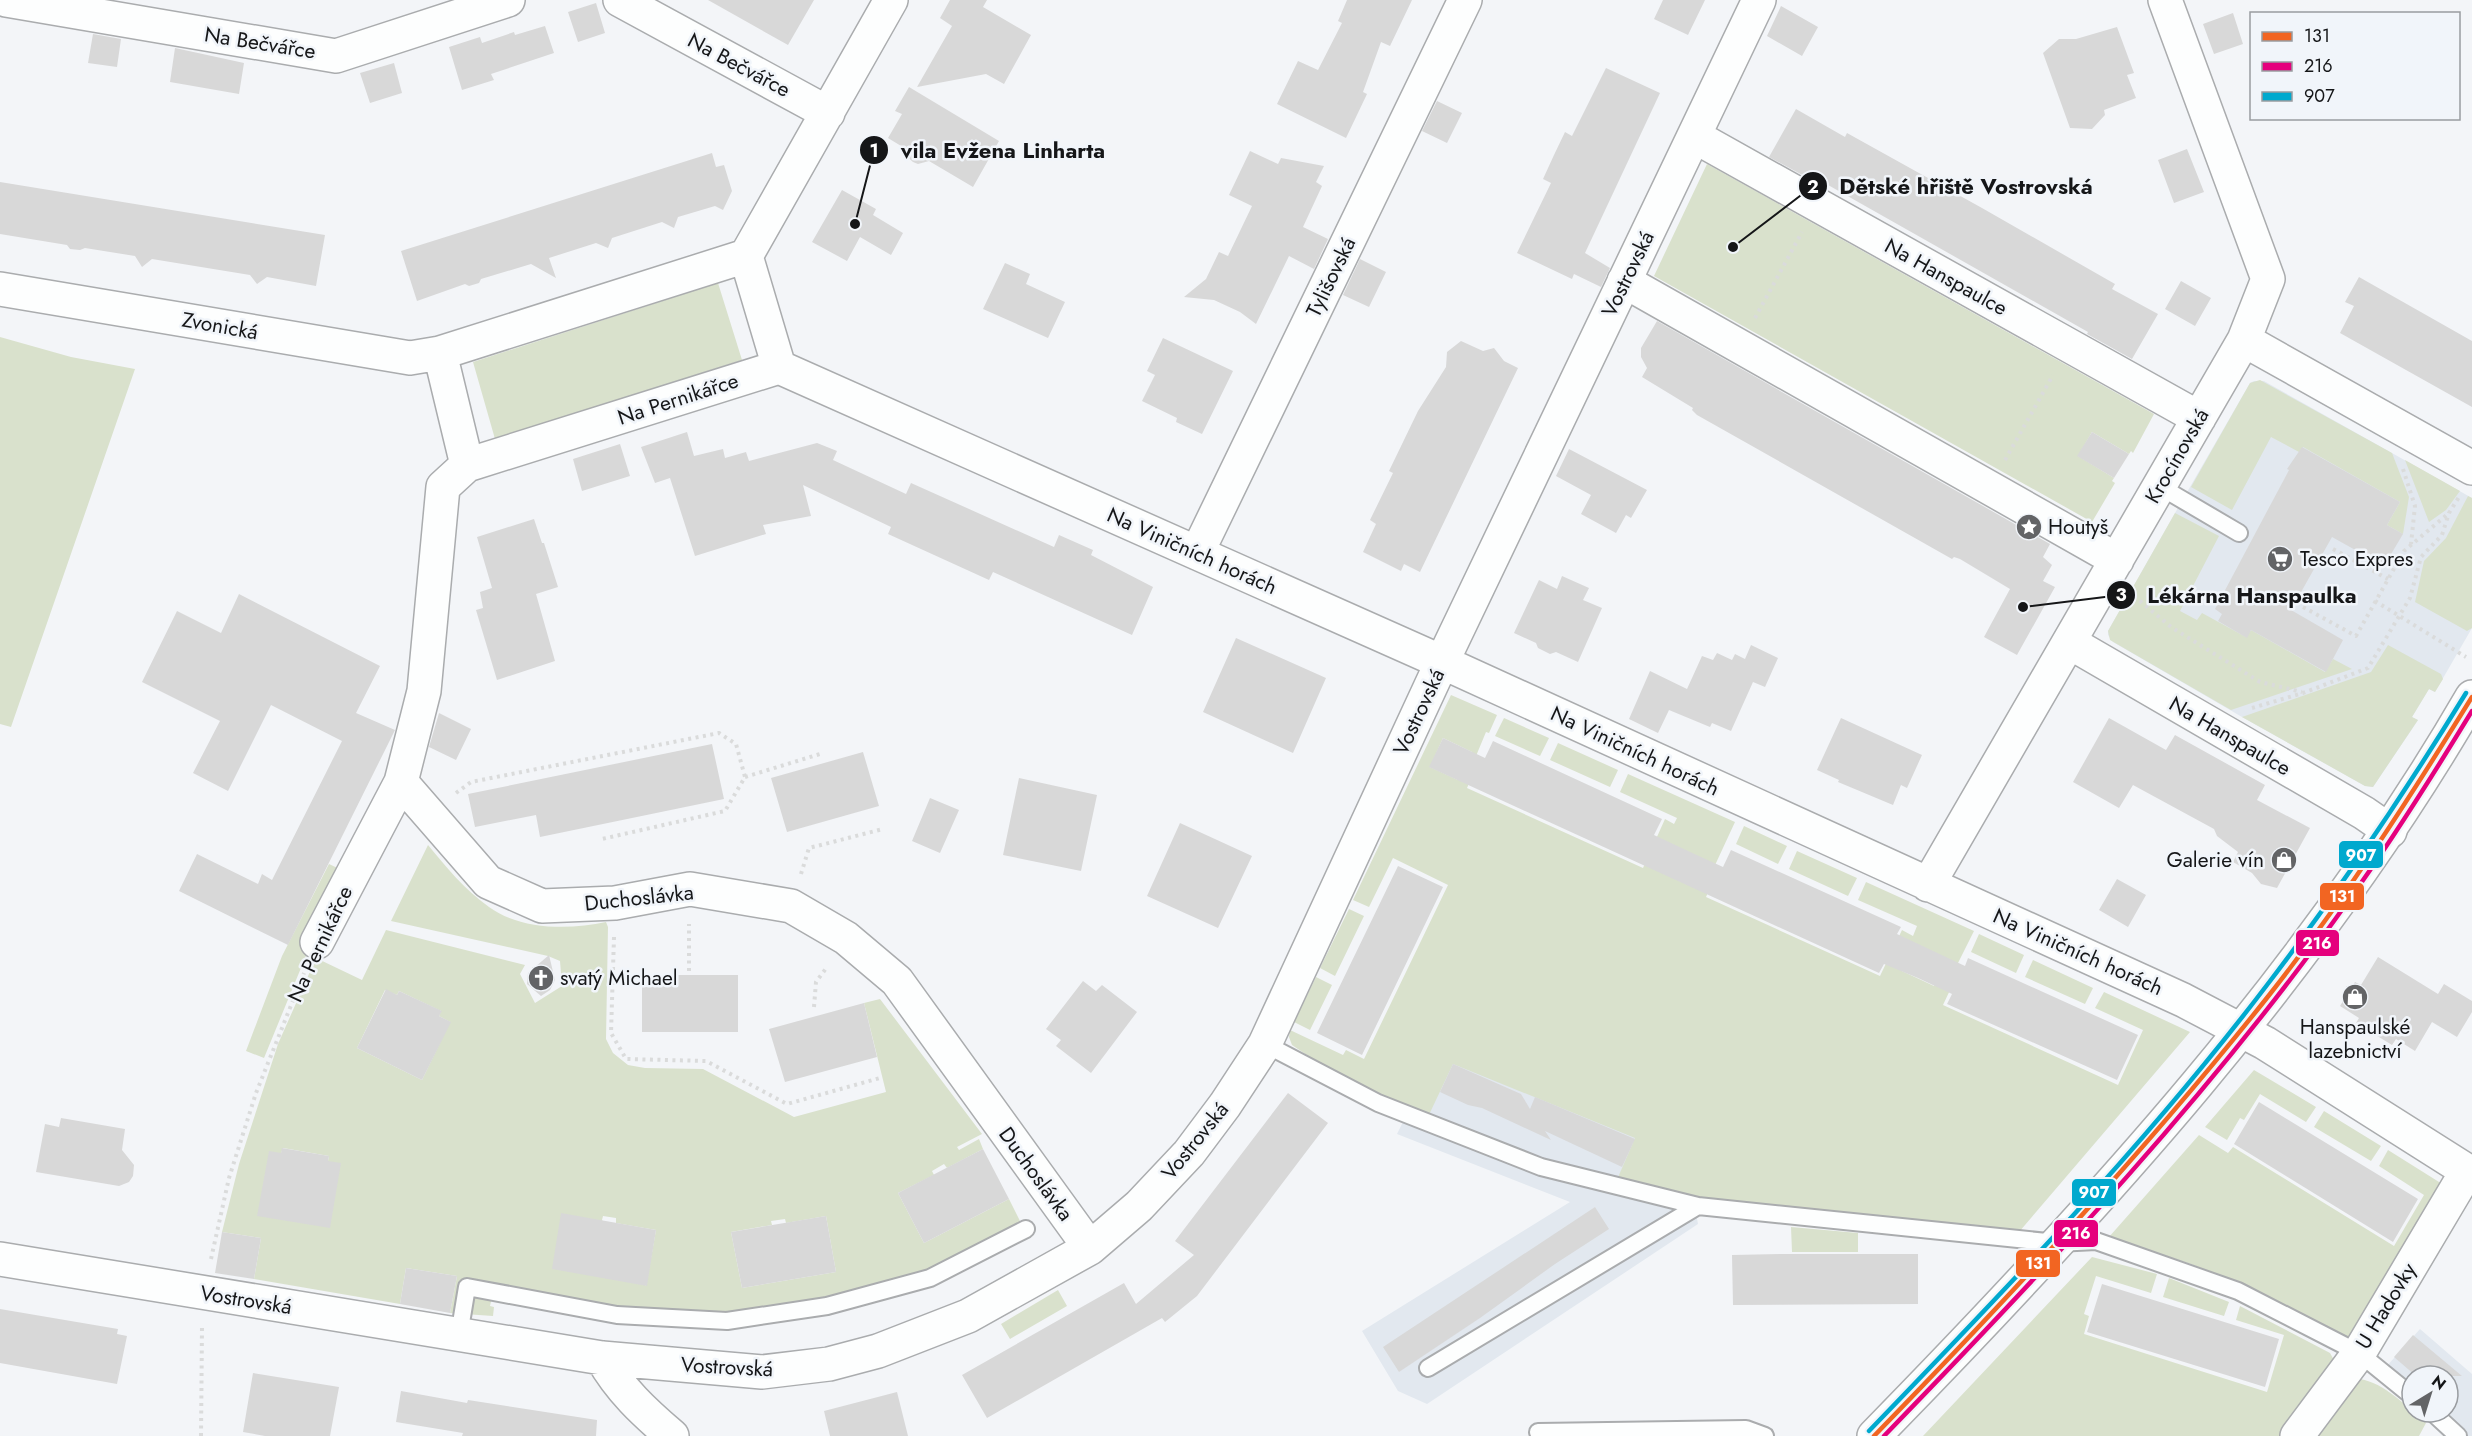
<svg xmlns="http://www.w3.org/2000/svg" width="2472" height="1436" font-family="Jost,sans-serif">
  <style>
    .built { fill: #e2e8ef }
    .green { fill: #d9e1cc; fill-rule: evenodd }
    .building { fill: #d8d8d8 }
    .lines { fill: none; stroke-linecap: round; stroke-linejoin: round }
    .lane-casing { stroke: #aaacae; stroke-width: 20 }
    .street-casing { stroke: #aaacae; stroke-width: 36 }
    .secondary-casing { stroke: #aaacae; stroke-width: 36 }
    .path { stroke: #dadbdb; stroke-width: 4; stroke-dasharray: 3 4.5; stroke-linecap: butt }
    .lane { stroke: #fdfefe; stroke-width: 16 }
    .street { stroke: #fdfefe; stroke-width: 33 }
    .secondary { stroke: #fdfefe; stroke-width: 33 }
    .bus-1-casing { stroke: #f1f5fa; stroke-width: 9 }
    .bus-2-casing { stroke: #f1f5fa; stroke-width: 9 }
    .bus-3-casing { stroke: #f1f5fa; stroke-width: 9 }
    .bus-1 { stroke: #f26522; stroke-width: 4.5 }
    .bus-2 { stroke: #e5007d; stroke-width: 4.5 }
    .bus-3 { stroke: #00a9ce; stroke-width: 4.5 }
    .labels { text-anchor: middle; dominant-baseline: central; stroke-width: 5; stroke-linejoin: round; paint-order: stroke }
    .street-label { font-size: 21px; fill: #151618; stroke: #f1f5fa }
    .poi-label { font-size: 21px; fill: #151618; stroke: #f1f5fa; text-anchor: start }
    .leader { fill: none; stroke: #151618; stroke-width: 2 }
    .callout-dot { fill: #151618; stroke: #f1f5fa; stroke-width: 2 }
    .mark-label { font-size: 18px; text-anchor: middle; font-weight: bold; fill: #fff }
    .callout-label { font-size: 22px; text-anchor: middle; font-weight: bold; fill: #151618; stroke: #f1f5fa; stroke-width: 5; stroke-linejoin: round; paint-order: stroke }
    .line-badge { stroke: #f1f5fa; stroke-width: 2 }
    .badge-label { font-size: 16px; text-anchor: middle; font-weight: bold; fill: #fff }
  </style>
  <rect width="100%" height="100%" fill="#f3f5f8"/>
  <path class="built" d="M2254,381H2264L2472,498V628L2435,692L2429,689L2412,717L2418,720L2373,787L2365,786L2242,717L2113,642L2108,635V631L2175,513L2250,383Z
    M1444,1039L1661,1132L1691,1185L1698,1224L1427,1404L1398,1391L1362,1331L1570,1202L1397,1134Z
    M2420,1329L2472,1374V1436H2460L2434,1412H2448V1376H2412V1391L2386,1367Z"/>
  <path class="green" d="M1707,164L2154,414L2133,453L2131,451L2129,454L2092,432L2078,456L2114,478L2112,481L2115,483L2092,522L1654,276Z
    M718,283L742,360L495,439L473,362Z
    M0,337L71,357L135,369L11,727L0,724Z
    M2260,380L2392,453L2409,497L2403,534L2387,525L2400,502L2303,447L2299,452L2271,437L2232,510L2191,487L2250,383Z
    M2405,460L2460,491L2446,510L2429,522Z
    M2468,496L2472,498V628L2467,631L2415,602L2424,561L2446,538Z
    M2175,513L2219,536L2180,611L2197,620L2202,613L2246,637L2251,630L2325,672L2333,659L2352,669L2231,710L2110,640L2108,631Z
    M2388,645L2441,674L2443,679L2435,692L2429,689L2412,717L2418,720L2373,787L2365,786L2242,717L2371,672Z
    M1451,695L1497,715L1489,733L1486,732L1471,768L1475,770L1467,788L1643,868L1665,819L1674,824L1677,818L1620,792L1628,774L1735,822L1710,876L1714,879L1706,897L1880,976L1902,930L1913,936L1917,926L1858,900L1866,882L1974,931L1947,985L1951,988L1943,1005L2118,1085L2143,1030L2095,1008L2104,992L2190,1032L2019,1232L1716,1200L1616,1182L1635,1138L1453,1064L1427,1119L1351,1085L1292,1045L1289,1037L1290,1030L1343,1055L1346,1050L1364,1059L1448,885L1393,858L1369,907L1353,900ZM1443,738L1472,752L1458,780L1430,767ZM1947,958L1934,986L1902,971Z
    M1504,718L1549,738L1540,756L1495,736Z
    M1558,743L1618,770L1610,787L1550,760Z
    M1744,826L1787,846L1778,864L1736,844Z
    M428,845C446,867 465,890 489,907C521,930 569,930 606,922L608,927L606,1039L613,1053L628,1065L645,1068L703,1069L794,1117L886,1092L864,1003L880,999L982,1134L957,1147L959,1150L979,1139L983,1149L947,1168L944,1164L932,1171L934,1175L898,1193L924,1243L1009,1199L1025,1231L949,1271L709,1327L644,1323L492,1297L490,1306L494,1307L493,1316L450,1313L457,1276L406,1268L400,1304L254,1279L261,1238L222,1232L239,1164L278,1044L316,958L362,980L386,930L525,965L520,974L535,1003L562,986L560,961L548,956L391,921ZM385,990L397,995L399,991L441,1011L439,1016L450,1022L422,1080L357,1048ZM283,1148L329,1156L328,1161L281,1153ZM603,1216L616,1218V1223L656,1230L646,1286L602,1220ZM826,1216L836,1272L742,1288L731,1232L772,1225L771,1221L785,1219L786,1223Z
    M1797,851L1857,878L1848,896L1789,869Z
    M329,864L346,872L310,946L264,1058L246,1051L282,956Z
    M1349,909L1364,916L1335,976L1320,968Z
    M1979,934L2024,955L2016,973L1971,952Z
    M2033,960L2093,988L2085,1004L2025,977Z
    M1316,977L1332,985L1310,1030L1294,1022Z
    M2254,1070L2316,1107L2306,1122L2260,1094L2244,1120L2240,1118L2227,1140L2205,1127Z
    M2324,1111L2381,1146L2371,1161L2314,1127Z
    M2199,1135L2228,1153L2233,1147L2394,1246L2424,1195L2379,1166L2388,1150L2447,1187L2351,1336H2343L2259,1292L2191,1264L2109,1237Z
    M1791,1227L1858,1233V1252H1792Z
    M2092,1257L2157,1274L2151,1293L2096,1276L2084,1314L2089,1316L2084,1334L2267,1392L2284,1335L2236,1320L2240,1306L2330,1353L2335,1362L2294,1436H1923Z
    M2169,1278L2229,1302L2224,1316L2163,1297Z
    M1058,1290L1067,1306L1010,1339L1001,1324Z
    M2360,1379C2385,1383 2407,1407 2426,1423L2419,1436H2313Z"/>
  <path class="building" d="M708,0H814L788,45Z
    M950,0H987L983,7L1031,35L1004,84L986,74L917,87L952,26L940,18Z
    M1347,0H1412L1390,46L1381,42L1363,92L1367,94L1346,138L1277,104L1298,61L1318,70L1342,23L1338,21Z
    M1663,0H1705L1688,35L1654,19Z
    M596,3L605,33L578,42L568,12Z
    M1781,6L1818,27L1802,56L1767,36Z
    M2233,13L2243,44L2214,54L2203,24Z
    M545,26L554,53L491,74L494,80L462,90L449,47L480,37L482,43L514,32L515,35Z
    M2117,27L2134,73L2127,75L2136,98L2104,110L2105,115L2092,129L2070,128L2043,53L2059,39H2076Z
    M93,34L121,39L117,67L88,63Z
    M175,48L244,63L239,94L170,82Z
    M394,63L402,93L370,103L360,73Z
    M1606,68L1660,93L1585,253L1610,268L1601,287L1574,274L1572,279L1517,253L1551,183L1543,179L1554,155L1565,132L1572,136Z
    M909,87L999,141L973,187L929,161L918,164L913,162L903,153L906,149L888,138L902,114L895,111Z
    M1437,101L1462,113L1447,143L1422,131Z
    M1796,109L1845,137L1847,133L1982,208L2115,284L2112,289L2158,314L2132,359L2087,334L2088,332L1821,181L1819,184L1769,157Z
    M2187,149L2204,192L2174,203L2158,160Z
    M1250,151L1278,164L1281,158L1324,166L1316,182L1322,186L1303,227L1328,239L1314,269L1289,256L1256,324L1240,312L1214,300L1184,297L1206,279L1219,252L1228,256L1252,206L1229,195Z
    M712,153L716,167L724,165L732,191L723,210L715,206L678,217L674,228L662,222L612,238L608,248L596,243L549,258L556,278L531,264L481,279L479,283L469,286L465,284L417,301L401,251Z
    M0,182L325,235L316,286L267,277L257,284L250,275L152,259L142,267L135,256L85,248L80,250L70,249L67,245L0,234Z
    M842,190L876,209L873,215L903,233L891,255L860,237L847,261L812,242Z
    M1360,259L1386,272L1369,307L1343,295Z
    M1005,263L1030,274L1026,284L1065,302L1048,338L983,309Z
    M2359,277L2472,341V407L2340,333L2354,306L2345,302Z
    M2181,281L2211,298L2195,326L2165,309Z
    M1657,321L2050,544L2043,557L2052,565L2043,581L2055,587L2017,655L1984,637L2010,589L1960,559L1954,557L1952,559L1697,415L1692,410L1693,408L1642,377L1647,368L1641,357V348Z
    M1163,338L1233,371L1202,434L1176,422L1177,418L1142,401L1155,375L1147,371Z
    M1461,341L1483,351L1494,348L1504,361L1518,368L1420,572L1404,564L1401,571L1363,552L1376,524L1370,520L1393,473L1389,471L1418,411L1446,367L1447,352Z
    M687,432L694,456L723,449L725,458L746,452L749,461L817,443L837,451L833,460L906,494L911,483L1054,547L1059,535L1093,550L1091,555L1153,587L1132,635L993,572L989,580L888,534L891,527L803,485L811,516L763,525L766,534L695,556L670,478L655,483L641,447Z
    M2092,432L2129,454L2114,478L2077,456Z
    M620,444L630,476L582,491L573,459Z
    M2302,447L2400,502L2387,525L2403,534L2384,566L2332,537L2291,610L2343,640L2326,672L2251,630L2247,638L2218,621L2222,614L2215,609L2289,470L2287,469Z
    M1569,449L1647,490L1631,518L1626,515L1616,533L1581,514L1591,495L1556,476Z
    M534,519L542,543H544L558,587L536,594L555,661L497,680L476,610L483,608L480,592L492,588L477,537Z
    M1562,576L1589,588L1583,600L1602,608L1578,662L1556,652L1550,654L1538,648L1536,643L1514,633L1539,580L1557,589Z
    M239,594L380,666L356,713L395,730L288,945L179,891L197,854L258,884L262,874L272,880L342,741L271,705L228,791L193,773L220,721L142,682L177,611L221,633Z
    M1236,638L1326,678L1293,753L1203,712Z
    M1751,645L1778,658L1765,687L1753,682L1731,731L1712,723L1710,727L1669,710L1658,733L1629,719L1650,671L1687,689L1702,656L1713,660L1717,653L1732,660L1735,654L1745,659Z
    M439,713L471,729L456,760L429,747Z
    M1841,718L1922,755L1907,788L1901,785L1893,805L1838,782L1839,780L1817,770Z
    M2109,718L2166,750L2175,735L2265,785L2257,800L2310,828L2277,888L2261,884L2252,873L2233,862L2238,852L2217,836L2214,829L2133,785L2119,808L2073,782Z
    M1443,738L1485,758L1493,741L1662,819L1654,835L1688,851L1723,867L1731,850L1901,927L1897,934L1965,966L1968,958L2138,1035L2117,1080L1947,1004L1952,994L1918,978L1884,964L1879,973L1429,767Z
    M712,744L724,799L540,837L536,815L475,827L468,794Z
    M863,752L879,806L787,832L771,778Z
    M1019,778L1097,795L1081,871L1003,855Z
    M930,798L959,810L940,853L912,841Z
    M1180,823L1252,856L1218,928L1147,896Z
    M1398,866L1443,887L1362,1055L1317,1033Z
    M2117,879L2146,895L2128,927L2099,910Z
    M549,955L555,980L550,990L541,996L527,984L528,973Z
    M2378,957L2438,994L2444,984L2472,1001V1012L2457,1037L2432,1022L2415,1051L2396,1039L2392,1045L2356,1023L2359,1018L2340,1006L2355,982L2361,985Z
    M642,975H738V1032H642Z
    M1083,981L1096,991L1102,985L1137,1012L1091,1073L1056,1046L1061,1040L1046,1029Z
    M386,989L397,995L399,991L442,1011L439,1016L451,1022L422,1080L357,1048Z
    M864,1003L877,1057L785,1082L769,1029Z
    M1453,1064L1521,1094L1530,1109L1535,1097L1635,1139L1622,1167L1545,1131L1551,1140L1482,1108L1468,1105L1440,1092Z
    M1288,1093L1328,1123L1197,1296L1165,1322L1162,1318L987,1418L962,1375L1124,1283L1136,1304L1194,1255L1175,1241Z
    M2259,1102L2418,1199L2393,1242L2234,1144Z
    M61,1118L125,1129L122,1150L134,1165L133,1176L129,1182L119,1186L36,1172L45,1124L59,1127Z
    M282,1148L329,1156L328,1161L341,1163L330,1228L257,1216L269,1151L281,1153Z
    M983,1149L1009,1199L924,1243L898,1193Z
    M1595,1207L1609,1229L1555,1264L1480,1318L1399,1372L1383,1347Z
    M561,1213L656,1230L647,1286L552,1269Z
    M826,1216L836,1272L742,1288L731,1232Z
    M222,1232L261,1238L254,1279L215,1273Z
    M1780,1254H1918V1304L1733,1305L1732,1255Z
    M406,1268L457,1276L450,1313L400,1304Z
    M2102,1284L2279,1339L2265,1387L2087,1332Z
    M0,1309L118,1329L117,1334L127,1336L117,1384L0,1363Z
    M2413,1335L2462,1376H2416L2394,1357Z
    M253,1373L339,1387L330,1436H265L243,1432Z
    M401,1391L467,1403L468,1400L597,1420L596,1436H462L463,1433L396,1422Z
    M897,1392L908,1436H830L824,1411Z"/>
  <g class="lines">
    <g class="lane-casing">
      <path id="lane" d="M2159,486L2239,533
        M1265,1044L1378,1103L1541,1167L1698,1206L2057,1243L2096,1241L2238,1291L2359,1353L2412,1396
        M459,1335L467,1287L617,1315L727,1321L827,1306L930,1278L1026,1229
        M1428,1368L1698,1206
        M2432,1412L2458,1436
        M1538,1432L1746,1429L1765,1436"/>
    </g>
    <g class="street-casing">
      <path id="street" d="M6,0L336,56L508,0
        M620,0L828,113
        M1694,136L2199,418
        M746,256L779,367
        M1624,281L2117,560
        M0,289L410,358L440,353L746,256L891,0
        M2244,340L2472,468
        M440,353L467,465
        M779,367L1442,662L2183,1000L2265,1043L2472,1174
        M1197,553L1465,0
        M2069,642L2364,813L2390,831
        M401,782L488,882L542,906L615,903L690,889L791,906L846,938L897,981L1090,1248
        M1928,885L2244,340L2268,279L2165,0
        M317,942L401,782L424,691L443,487L467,465L779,367
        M0,1259L602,1358L762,1372L829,1364L878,1351L968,1316L1090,1248L1139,1206L1189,1153L1225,1105L1265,1044L1442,662L1759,0
        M602,1358C620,1390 644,1412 672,1436
        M2297,1436L2359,1353L2467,1171"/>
    </g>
    <g class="secondary-casing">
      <path id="secondary" d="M1874,1436C2095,1210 2313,972 2472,697"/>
    </g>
    <path class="path" d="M1755,318L1802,232
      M2005,460L2053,375
      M2403,469L2415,506L2411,544
      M2333,549L2388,579
      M2134,596L2171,627L2260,682L2302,692
      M2375,601L2466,657
      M2303,607L2356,636L2404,551L2449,513
      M2252,708L2303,693L2368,668L2410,598L2421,557L2442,535L2449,513L2459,497
      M745,777L820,754
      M456,793L471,782L719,733L736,744L745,777L725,811L602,839
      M801,874L809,848L883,829
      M614,937L611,1033L626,1059L706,1061L787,1104L880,1078
      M689,971V924
      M814,1007L816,982L827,967
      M211,1259L229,1178L256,1093L304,973
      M201,1436L202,1326"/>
    <use href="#lane" class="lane"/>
    <use href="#street" class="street"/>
    <use href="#secondary" class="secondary"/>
    <g class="bus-1-casing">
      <path id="bus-1" d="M1874,1436C2012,1294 2147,1149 2270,994C2344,900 2409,799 2472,697"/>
    </g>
    <g class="bus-2-casing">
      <path id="bus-2" d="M1884,1436C2049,1266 2212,1093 2349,900C2393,839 2433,775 2472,711"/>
    </g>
    <g class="bus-3-casing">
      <path id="bus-3" d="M1869,1431C2007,1288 2146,1144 2267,985C2339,891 2404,794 2466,693"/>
    </g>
    <use href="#bus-1" class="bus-1"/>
    <use href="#bus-2" class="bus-2"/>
    <use href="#bus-3" class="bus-3"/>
  </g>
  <defs>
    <g id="sight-disc" transform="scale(1.35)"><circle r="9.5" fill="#636466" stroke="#f1f5fa"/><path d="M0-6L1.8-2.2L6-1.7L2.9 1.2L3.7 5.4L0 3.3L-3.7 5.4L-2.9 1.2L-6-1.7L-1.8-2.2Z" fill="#fff"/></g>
    <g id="supermarket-disc" transform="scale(1.35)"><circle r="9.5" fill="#636466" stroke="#f1f5fa"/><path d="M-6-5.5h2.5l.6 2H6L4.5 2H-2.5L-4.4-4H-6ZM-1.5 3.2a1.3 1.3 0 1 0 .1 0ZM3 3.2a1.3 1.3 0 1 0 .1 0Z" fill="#fff"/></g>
    <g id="shop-disc" transform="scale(1.35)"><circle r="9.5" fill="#636466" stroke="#f1f5fa"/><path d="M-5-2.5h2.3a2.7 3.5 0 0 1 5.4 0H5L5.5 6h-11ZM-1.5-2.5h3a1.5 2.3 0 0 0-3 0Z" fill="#fff"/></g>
    <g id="church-disc" transform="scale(1.35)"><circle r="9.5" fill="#636466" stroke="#f1f5fa"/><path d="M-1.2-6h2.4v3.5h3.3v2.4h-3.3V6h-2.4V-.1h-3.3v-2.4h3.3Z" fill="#fff"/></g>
  </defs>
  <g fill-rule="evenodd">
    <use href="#sight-disc" x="2029" y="527"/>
    <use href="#supermarket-disc" x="2280" y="559"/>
    <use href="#shop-disc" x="2284" y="860"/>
    <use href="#church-disc" x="541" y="978"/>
    <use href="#shop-disc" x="2355" y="997"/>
  </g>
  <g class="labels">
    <g class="street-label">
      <text transform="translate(260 43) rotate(9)">Na Bečvářce</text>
      <text transform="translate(739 65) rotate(28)">Na Bečvářce</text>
      <text transform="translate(1628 274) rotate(-64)">Vostrovská</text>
      <text transform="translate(1331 277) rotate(-64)">Tylišovská</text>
      <text transform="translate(1946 277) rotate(29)">Na Hanspaulce</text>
      <text transform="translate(220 326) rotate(10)">Zvonická</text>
      <text transform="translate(678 399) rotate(-18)">Na Pernikářce</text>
      <text transform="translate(2177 456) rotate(-60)">Krocínovská</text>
      <text transform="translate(1192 551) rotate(24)">Na Viničních horách</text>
      <text transform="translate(1419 712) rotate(-65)">Vostrovská</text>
      <text transform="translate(2230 736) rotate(30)">Na Hanspaulce</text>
      <text transform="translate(1635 751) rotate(25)">Na Viničních horách</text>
      <text transform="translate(639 898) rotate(-6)">Duchoslávka</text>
      <text transform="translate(320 944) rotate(-65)">Na Pernikářce</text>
      <text transform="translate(2078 952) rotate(24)">Na Viničních horách</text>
      <text transform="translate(1195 1141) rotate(-51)">Vostrovská</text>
      <text transform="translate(1036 1174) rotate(54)">Duchoslávka</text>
      <text transform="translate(246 1300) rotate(9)">Vostrovská</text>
      <text transform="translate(2386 1306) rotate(-59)">U Hadovky</text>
      <text transform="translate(727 1367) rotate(3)">Vostrovská</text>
    </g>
    <g class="poi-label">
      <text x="2048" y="527">Houtyš</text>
      <text x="2300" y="559">Tesco Expres</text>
      <text x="2264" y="860" text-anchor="end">Galerie vín</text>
      <text x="560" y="978">svatý Michael</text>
      <text x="2355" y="1027" text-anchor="middle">Hanspaulské<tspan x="2355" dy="24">lazebnictví</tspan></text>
    </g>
  </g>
  <path class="leader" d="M855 224L874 150M1733 247L1813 186M2023 607L2121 595"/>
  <g class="callout-dot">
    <circle cx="855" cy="224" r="6"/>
    <circle cx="1733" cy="247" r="6"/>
    <circle cx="2023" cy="607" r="6"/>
    <circle cx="874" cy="150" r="15"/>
    <circle cx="1813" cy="186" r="15"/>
    <circle cx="2121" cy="595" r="15"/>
  </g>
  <g class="mark-label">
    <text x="874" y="157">1</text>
    <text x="1813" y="193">2</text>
    <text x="2121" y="601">3</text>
  </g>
  <g class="callout-label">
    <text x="1003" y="158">vila Evžena Linharta</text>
    <text x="1966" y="194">Dětské hřiště Vostrovská</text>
    <text x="2252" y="603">Lékárna Hanspaulka</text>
  </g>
  <g class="line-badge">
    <rect x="2338" y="840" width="46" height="29" rx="6" fill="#00a9ce"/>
    <rect x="2319" y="882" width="46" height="29" rx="6" fill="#f26522"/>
    <rect x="2295" y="929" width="45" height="28" rx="6" fill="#e5007d"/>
    <rect x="2071" y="1178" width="46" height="29" rx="6" fill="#00a9ce"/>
    <rect x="2053" y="1219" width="46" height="29" rx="6" fill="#e5007d"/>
    <rect x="2015" y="1249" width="46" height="29" rx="6" fill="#f26522"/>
  </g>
  <g class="badge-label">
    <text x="2361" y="861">907</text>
    <text x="2342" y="902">131</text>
    <text x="2317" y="949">216</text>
    <text x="2094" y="1198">907</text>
    <text x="2076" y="1239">216</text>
    <text x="2038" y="1269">131</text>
  </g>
  <rect x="2250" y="12" width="210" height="108" fill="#f1f5fa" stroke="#999ca0" stroke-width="1.5"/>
  <rect x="2262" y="32" width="30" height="9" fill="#f26522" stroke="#999ca0" stroke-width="1.5"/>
  <text x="2304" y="42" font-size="18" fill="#151618">131</text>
  <rect x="2262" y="62" width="30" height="9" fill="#e5007d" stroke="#999ca0" stroke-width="1.5"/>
  <text x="2304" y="72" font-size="18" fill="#151618">216</text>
  <rect x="2262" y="92" width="30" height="9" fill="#00a9ce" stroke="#999ca0" stroke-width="1.5"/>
  <text x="2304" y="102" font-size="18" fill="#151618">907</text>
  <g transform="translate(2430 1394) rotate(38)"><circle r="28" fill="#f1f5fa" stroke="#999ca0" stroke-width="1.5"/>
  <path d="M0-4.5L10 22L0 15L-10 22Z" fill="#636466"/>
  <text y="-9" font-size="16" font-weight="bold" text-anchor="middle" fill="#151618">N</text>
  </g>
</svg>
